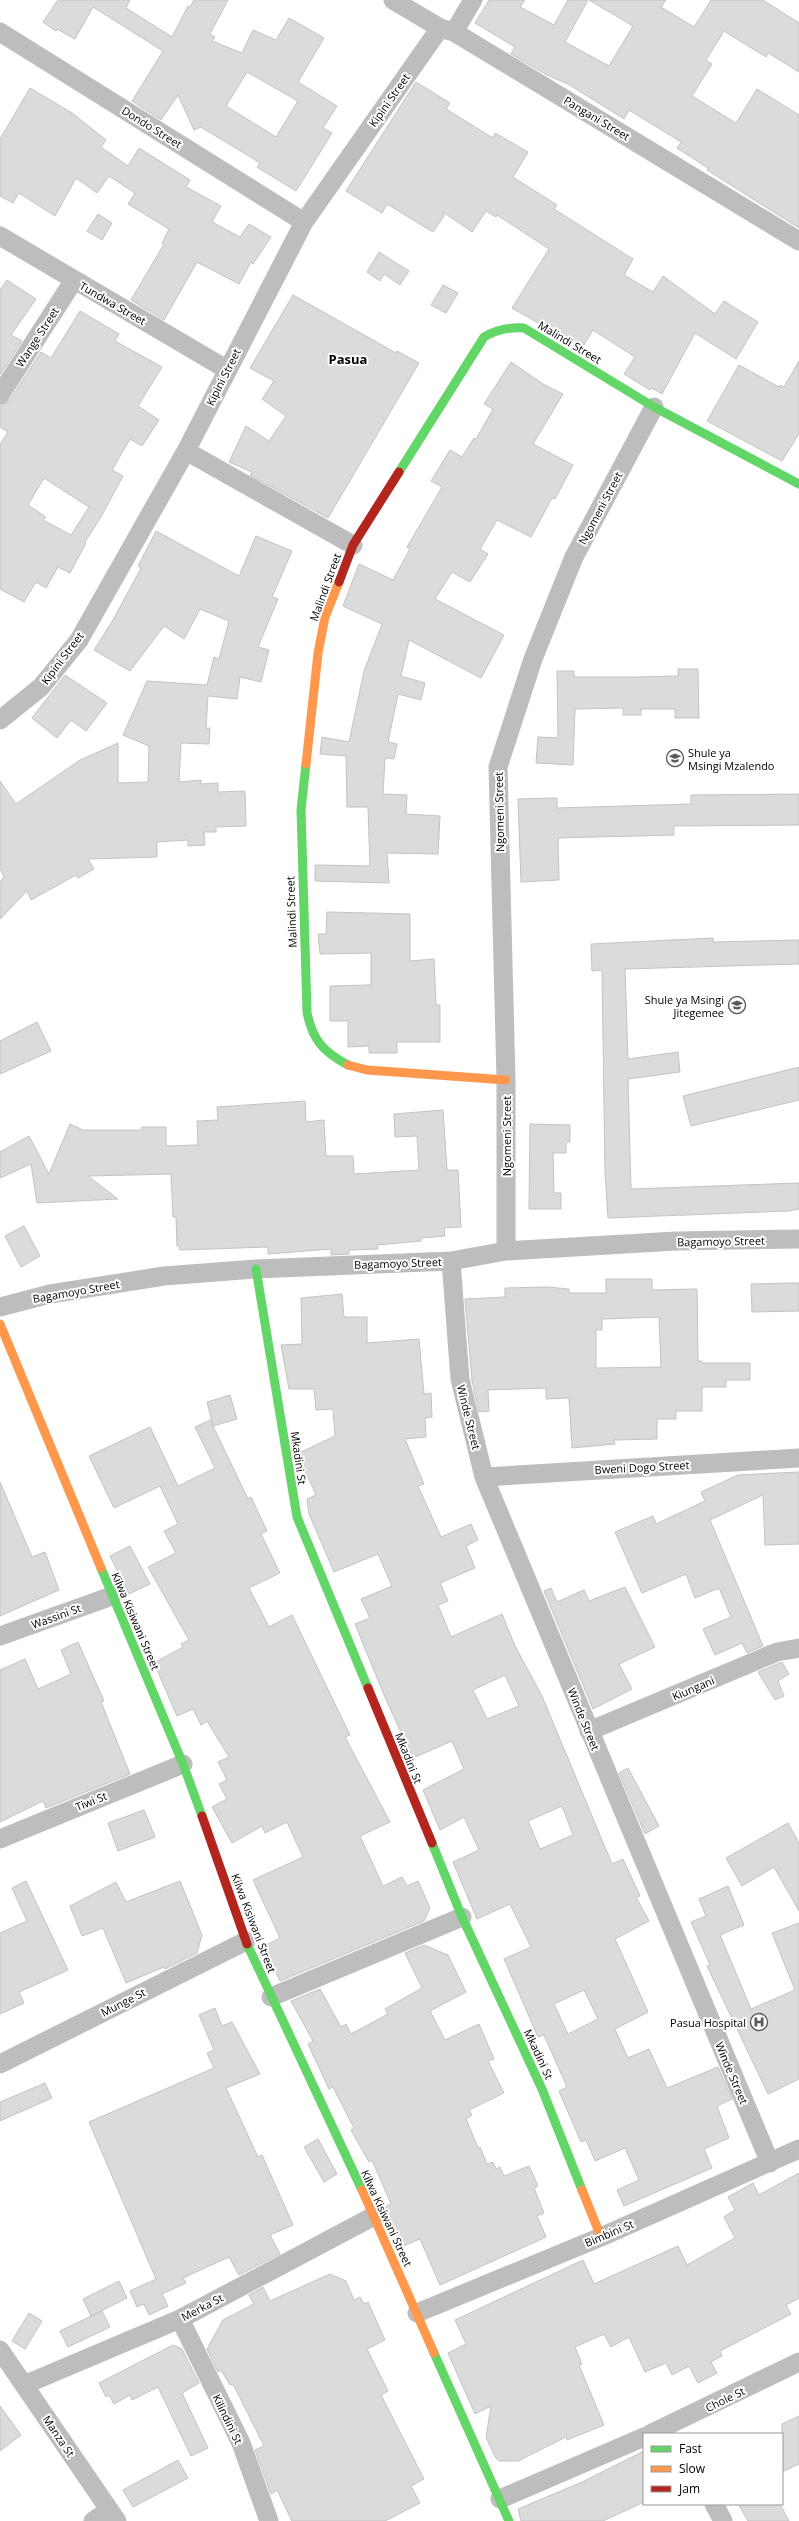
<svg xmlns="http://www.w3.org/2000/svg" width="799" height="2521" font-family="'Open Sans',sans-serif">
  <style>
    .building { fill: #dbdbdb; stroke: #c3c3c3; fill-rule: evenodd }
    .lines { fill: none; stroke-linecap: round; stroke-linejoin: round }
    .street { stroke: #bdbdbd; stroke-width: 19 }
    .fast { stroke: #63d668; stroke-width: 9 }
    .slow { stroke: #ff974d; stroke-width: 9 }
    .jam { stroke: #b3261e; stroke-width: 9 }
    .labels { text-anchor: middle; dominant-baseline: central; stroke-width: 4; stroke-linejoin: round; paint-order: stroke }
    .street-label { font-size: 11px; fill: #000; stroke: #fff }
    .poi-label { font-size: 11px; fill: #000; stroke: #fff; text-anchor: end }
    .quarter-label { font-size: 13px; font-weight: bold; fill: #000; stroke: #fff }
  </style>
  <rect width="100%" height="100%" fill="#fff"/>
  <path class="building" d="M58,0H130L126,8L172,37L188,6L190,7L194,0H228L210,34L215,37L212,41L242,53L253,30L276,40L289,18L324,38L298,82L337,106L323,128L332,133L296,191L257,167L260,163L201,127L194,130L178,95L161,120L132,101L163,51L93,7L75,39L57,29L56,31L43,22ZM247,72L298,101L276,137L226,106Z
    M489,0H525L520,7L554,25L568,0H588L565,42L609,66L633,26L589,0H666L661,7L694,27L711,0H763L799,23V72L768,53L766,57L724,31L706,60L712,64L692,96L736,123L757,89L799,115V228L707,170L708,168L677,148L681,142L629,110L624,119L568,84L547,75L511,54L515,47L475,23Z
    M416,82L450,103L446,109L493,138L495,133L528,152L513,177L557,205L554,209L633,259L624,275L653,292L663,276L715,314L724,301L758,322L736,359L695,333L662,394L652,388L650,390L624,374L635,357L593,330L582,348L512,308L549,249L497,215L496,217L486,211L472,232L443,212L444,216L433,232L387,204L382,213L346,191Z
    M30,88L72,113L106,140L101,147L128,166L139,148L190,180L186,187L221,206L212,222L240,237L249,224L271,237L253,264L251,262L239,284L197,262L164,320L131,300L164,244L162,243L169,229L128,204L135,193L109,176L97,193L76,178L55,216L19,193L13,203L0,196V139Z
    M98,214L112,223L102,240L87,231Z
    M379,252L409,271L400,285L384,274L380,281L367,272Z
    M7,280L36,299L11,335L22,341L0,375V290Z
    M443,285L458,293L446,313L431,305Z
    M293,295L396,353L397,351L419,363L328,518L250,475L252,472L229,462L246,426L269,441L286,416L262,399L274,381L250,368Z
    M80,311L119,334L115,341L162,367L138,406L159,420L142,446L130,439L112,470L123,476L102,515L85,542L86,543L70,573L58,567L46,588L36,582L24,602L0,589V444L8,432L0,427V406L9,401L41,352L51,358ZM44,478L89,507L71,535L43,520L46,517L28,505Z
    M799,361V434L782,461L707,421L739,365L779,387L780,385L784,387Z
    M511,362L543,384L563,394L533,444L573,465L555,499L552,498L531,537L497,520L480,549L488,554L470,582L452,572L435,599L504,635L481,678L409,640L401,676L425,683L421,700L398,694L388,742L397,744L394,759L385,758L383,794L407,795L406,814L440,816L438,854L387,853L389,883L315,881V865L370,866L368,807H347L346,756L320,754L322,737L349,742L364,671L382,624L343,606L359,564L393,580L410,549L407,547L442,487L431,481L450,450L462,457L474,438L476,439L493,409L484,404Z
    M156,531L239,576L256,536L292,551L272,597L278,599L258,647L269,650L261,682L240,677L237,699L208,696L206,728H210L209,744L181,743L179,782L201,780V784L218,783V792L245,791L246,826L216,827V832H204L205,845L188,846V840L157,842V857L88,859L94,869L78,878L76,875L31,900L27,891L0,919V882L4,877L0,869V781L16,804L80,760L118,743V783L148,782L149,746L123,735L147,681L207,685L214,657L219,659L229,621L200,609L184,639L164,626L130,671L94,650L113,620L141,568L138,566Z
    M678,669H698L699,718H675V709H641V715H623V708L575,709L573,765L536,763L538,737L558,738L557,671H574V677H633L678,676Z
    M65,675L107,703L86,731L71,720L57,738L32,718Z
    M799,794V825L674,826V835L558,838L559,880L521,882L518,799L557,798V808L691,804V795Z
    M327,912L410,914V961L434,959L436,1005H440V1042H397V1053H369V1046L348,1047V1021H330V986L371,985V953L320,954L318,934H326Z
    M713,938V942L799,940V964L625,969L628,1059L678,1052L680,1072L628,1079L631,1189L799,1183V1209L788,1211L608,1218L605,1171L602,970L592,971L591,944Z
    M37,1022L51,1051L0,1074V1041Z
    M799,1067V1100L691,1126L683,1096Z
    M305,1101L306,1122L324,1120L326,1156H353L354,1174L419,1170L417,1136L395,1137L394,1114L443,1110L447,1170H458L461,1227L444,1228L445,1236L421,1238V1241L377,1245L378,1249L349,1250V1254L331,1255V1249L268,1254V1247L180,1250L179,1246H177L176,1217H173L171,1174L88,1176L118,1199L37,1203L31,1164L0,1178V1152L29,1136L49,1174L70,1124L83,1130H142V1127H166V1146L198,1145L197,1121L218,1120L217,1107Z
    M530,1124L570,1125V1142H566V1153H553L554,1193H561V1209H529Z
    M24,1226L40,1256L21,1267L5,1236Z
    M606,1279H652V1290L697,1289L698,1361H702V1363H750V1380H726V1387H702V1411H676V1419H657V1439L614,1440L615,1444L572,1448L569,1398L546,1399V1388L488,1390L489,1411L479,1412L472,1381L465,1299L505,1297V1288L547,1287L569,1289V1293H606ZM659,1317L661,1367L596,1368V1330H602V1319Z
    M787,1283H799V1311L752,1312L751,1284Z
    M342,1294L344,1317H367V1343L419,1339L424,1394L431,1393L432,1417L425,1418L426,1437L405,1439L424,1484L418,1486L441,1537L471,1524L478,1540L466,1546L475,1568L440,1583L448,1601L438,1605L451,1637L502,1614L515,1646L542,1696L612,1864L623,1859L640,1896L636,1897L649,1921L615,1939L648,2012L615,2029L628,2058L649,2049L667,2088L718,2067L732,2099L717,2106L729,2138L704,2149L712,2168L624,2206L617,2190L639,2180L625,2148L595,2161L586,2140L581,2142L559,2091L567,2087L544,2035L538,2037L504,1959L531,1947L510,1904L477,1919L453,1862L479,1850L464,1817L440,1830L423,1790L464,1769L452,1741L413,1758L387,1702L355,1624L370,1618L361,1599L392,1586L378,1554L334,1572L309,1514L307,1499L316,1495L301,1462L299,1453L335,1436L333,1409L316,1410L314,1389H289L281,1345L302,1344L301,1298ZM505,1675L519,1706L487,1719L473,1690ZM562,1806L573,1835L540,1849L528,1821ZM584,1990L598,2019L568,2034L554,2004Z
    M230,1395L237,1419L213,1426L248,1499L251,1497L267,1531L261,1534L280,1573L249,1588L269,1627L292,1615L350,1735L345,1737L390,1822L360,1836L383,1886L402,1877L407,1886L418,1881L430,1908L424,1921L280,1981L264,1946L280,1938L253,1880L303,1857L287,1822L265,1833L262,1826L232,1843L212,1807L227,1799L219,1784L227,1780L218,1762L229,1757L207,1721L201,1725L193,1709L177,1716L154,1663L183,1647L181,1644L189,1640L148,1567L176,1553L164,1531L178,1524L160,1486L114,1508L89,1456L150,1427L178,1486L215,1468L195,1427L210,1420L213,1426L207,1402Z
    M799,1472V1544L765,1545L763,1495L710,1520L763,1646L747,1653L742,1643L715,1655L703,1629L731,1617L719,1588L695,1598L686,1574L642,1593L615,1532L653,1516L656,1524L705,1501L701,1492L738,1475Z
    M0,1482L32,1557L45,1552L59,1590L0,1616Z
    M130,1546L150,1584L129,1594L110,1556Z
    M625,1587L655,1647L619,1664L632,1689L593,1709L544,1591L551,1588L557,1602L584,1590L589,1601Z
    M78,1642L104,1701L101,1702L130,1774L46,1808L43,1801L0,1822V1670L25,1659L38,1689L71,1674L61,1650Z
    M782,1662L789,1674L778,1681L784,1696L775,1700L758,1672Z
    M628,1768L659,1826L645,1834L619,1773Z
    M144,1810L155,1837L118,1851L108,1823Z
    M788,1823L799,1843V1911L774,1867L742,1886L726,1858Z
    M26,1881L68,1970L19,1992L24,2003L0,2014V1933L27,1921L12,1888Z
    M180,1881L202,1935L197,1953L165,1969L164,1967L126,1983L103,1928L82,1936L70,1906L116,1882L126,1902Z
    M728,1886L744,1925L720,1935L751,2009L795,1990L772,1933L799,1923V2079L768,2094L707,1966L710,1965L691,1922L706,1916L699,1899Z
    M424,1945L448,1955L466,1992L430,2011L445,2040L479,2024L494,2059L488,2061L504,2093L469,2110L472,2115L466,2119L478,2148L480,2147L487,2164L493,2162L496,2169L500,2167L504,2176L529,2166L538,2186L534,2188L544,2213L537,2216L546,2237L440,2285L420,2239L401,2247L384,2207L391,2204L372,2160L369,2162L351,2130L354,2128L333,2087L329,2089L308,2044L313,2041L291,2001L320,1989L341,2027L346,2024L351,2034L388,2014L385,2009L422,1988L405,1953Z
    M215,2008L222,2026L232,2022L260,2074L226,2088L258,2157L262,2155L293,2225L270,2235L280,2254L239,2275L229,2257L183,2278L186,2283L162,2294L168,2306L149,2315L144,2304L137,2307L130,2291L156,2279L89,2122L214,2068L207,2053L214,2050L199,2015Z
    M45,2083L52,2098L0,2121V2102Z
    M318,2139L337,2174L324,2182L304,2147Z
    M799,2173V2298L786,2305L791,2314L720,2351L722,2356L711,2362L717,2373L698,2383L689,2366L672,2375L666,2363L645,2372L629,2337L611,2347L604,2334L575,2347L582,2364L579,2365L604,2425L567,2440L566,2437L518,2461H499L495,2457L486,2437L491,2406L475,2414L448,2353L466,2344L455,2320L583,2260L594,2284L678,2246L687,2265L735,2238L724,2217L735,2210L728,2197L753,2183L759,2195Z
    M330,2274L346,2281L354,2300L360,2297L364,2304L368,2302L385,2340L367,2349L388,2391L381,2395L424,2479L411,2486L420,2503L385,2521H292L277,2490L271,2494L255,2450L264,2446L233,2384L230,2385L221,2370L218,2372L207,2349L223,2320L254,2304L249,2295L263,2287L270,2301Z
    M119,2281L127,2298L91,2316L83,2299Z
    M102,2311L110,2327L68,2347L60,2331Z
    M29,2313L42,2321L25,2349L12,2341Z
    M173,2345L182,2349L199,2383L182,2393L208,2448L191,2456L158,2387L132,2400L130,2395L114,2404L109,2395L106,2397L99,2383Z
    M0,2406L21,2435L0,2451Z
    M799,2416V2464L782,2472V2424Z
    M644,2451V2502L603,2521H521L518,2509L580,2483Z
    M178,2460L188,2478L133,2507L123,2490Z
    M738,2504H780L789,2521H748Z"/>
  <g class="lines">
    <path class="street" d="M393,0L440,28L454,32L799,241
      M0,32L304,222
      M454,32L473,0
      M0,236L226,369
      M0,395L74,280
      M186,451L353,545
      M0,720L41,687L79,640L186,451L304,222L440,28
      M506,1251V1080L498,767L533,659L574,557L654,407
      M451,1261L460,1379L484,1477L770,2163
      M0,1307L50,1294L164,1276L256,1269L451,1261L506,1251L676,1241L799,1239
      M484,1477L799,1458
      M0,1636L112,1596
      M589,1731L777,1652L799,1648
      M0,1839L183,1764
      M271,1997L462,1917
      M0,2064L246,1941
      M417,2313L601,2237L799,2149
      M180,2319L241,2443L269,2521
      M0,2350L117,2521
      M24,2385L180,2319L374,2216
      M650,2434L799,2362
      M500,2499L644,2437
      M714,2504L723,2521
      M93,2521L109,2510"/>
    <path class="fast" d="M399,472L484,337C497,329 509,327 524,328L654,407L799,484
      M306,764L301,810L307,1012C312,1039 323,1052 348,1065
      M256,1269L297,1517L368,1688
      M101,1568L183,1764L202,1816
      M432,1843L462,1917L542,2089L582,2190
      M247,1944L362,2190
      M434,2353L509,2521"/>
    <path class="slow" d="M306,764L318,653L325,617L339,582
      M348,1065L367,1070L506,1080
      M0,1324L101,1568
      M362,2190L434,2353
      M582,2190L601,2237"/>
    <path class="jam" d="M339,582L353,545L399,472
      M368,1688L432,1843
      M202,1816L247,1944"/>
  </g>
  <defs>
    <g id="school-ring" transform="scale(0.9)"><circle r="9.5" fill="#fff" stroke="#595959" stroke-width="1.5"/><path d="M0-5L7-2L0 1L-7-2ZM-4 1L0 2.5L4 1V4Q0 6-4 4Z" fill="#595959"/></g>
    <g id="hospital-ring" transform="scale(0.9)"><circle r="9.5" fill="#fff" stroke="#595959" stroke-width="1.5"/><path d="M-5-5h3v3.5h4V-5h3V5h-3V1.5h-4V5h-3Z" fill="#595959"/></g>
  </defs>
  <g fill-rule="evenodd">
    <use href="#school-ring" x="675" y="758"/>
    <use href="#school-ring" x="737" y="1005"/>
    <use href="#hospital-ring" x="759" y="2022"/>
  </g>
  <g class="labels">
    <g class="street-label">
      <text transform="translate(389 100) rotate(-55)">Kipini Street</text>
      <text transform="translate(597 118) rotate(31)">Pangani Street</text>
      <text transform="translate(152 127) rotate(32)">Dondo Street</text>
      <text transform="translate(113 303) rotate(30)">Tundwa Street</text>
      <text transform="translate(37 337) rotate(-57)">Wange Street</text>
      <text transform="translate(570 342) rotate(31)">Malindi Street</text>
      <text transform="translate(223 377) rotate(-63)">Kipini Street</text>
      <text transform="translate(600 508) rotate(-62)">Ngomeni Street</text>
      <text transform="translate(325 587) rotate(-70)">Malindi Street</text>
      <text transform="translate(62 658) rotate(-53)">Kipini Street</text>
      <text transform="translate(499 812) rotate(-91)">Ngomeni Street</text>
      <text transform="translate(291 912) rotate(-92)">Malindi Street</text>
      <text transform="translate(506 1136) rotate(-90)">Ngomeni Street</text>
      <text transform="translate(721 1241) rotate(-1)">Bagamoyo Street</text>
      <text transform="translate(398 1263) rotate(-2)">Bagamoyo Street</text>
      <text transform="translate(76 1291) rotate(-10)">Bagamoyo Street</text>
      <text transform="translate(469 1417) rotate(76)">Winde Street</text>
      <text transform="translate(299 1458) rotate(82)">Mkadini St</text>
      <text transform="translate(642 1467) rotate(-3)">Bweni Dogo Street</text>
      <text transform="translate(56 1616) rotate(-20)">Wassini St</text>
      <text transform="translate(136 1621) rotate(67)">Kilwa Kisiwani Street</text>
      <text transform="translate(693 1688) rotate(-23)">Kiungani</text>
      <text transform="translate(584 1719) rotate(68)">Winde Street</text>
      <text transform="translate(409 1758) rotate(68)">Mkadini St</text>
      <text transform="translate(91 1801) rotate(-22)">Tiwi St</text>
      <text transform="translate(254 1923) rotate(69)">Kilwa Kisiwani Street</text>
      <text transform="translate(123 2002) rotate(-27)">Munge St</text>
      <text transform="translate(539 2054) rotate(65)">Mkadini St</text>
      <text transform="translate(732 2073) rotate(67)">Winde Street</text>
      <text transform="translate(387 2218) rotate(65)">Kilwa Kisiwani Street</text>
      <text transform="translate(609 2233) rotate(-23)">Bimbini St</text>
      <text transform="translate(202 2307) rotate(-28)">Merka St</text>
      <text transform="translate(725 2399) rotate(-26)">Chole St</text>
      <text transform="translate(228 2419) rotate(64)">Kilindini St</text>
      <text transform="translate(59 2436) rotate(56)">Manza St</text>
    </g>
    <g class="poi-label">
      <text x="688" y="752" text-anchor="start">Shule ya<tspan x="688" dy="13">Msingi Mzalendo</tspan></text>
      <text x="724" y="999">Shule ya Msingi<tspan x="724" dy="13">Jitegemee</tspan></text>
      <text x="746" y="2022">Pasua Hospital</text>
    </g>
    <g class="quarter-label">
      <text x="348" y="359">Pasua</text>
    </g>
  </g>
  <rect x="643" y="2433" width="140" height="72" fill="#ffffff" stroke="#999999"/>
  <rect x="651" y="2446" width="20" height="6" fill="#63d668" stroke="#999999"/>
  <text x="679" y="2453" font-size="12" fill="#000000">Fast</text>
  <rect x="651" y="2466" width="20" height="6" fill="#ff974d" stroke="#999999"/>
  <text x="679" y="2473" font-size="12" fill="#000000">Slow</text>
  <rect x="651" y="2486" width="20" height="6" fill="#b3261e" stroke="#999999"/>
  <text x="679" y="2493" font-size="12" fill="#000000">Jam</text>
</svg>
